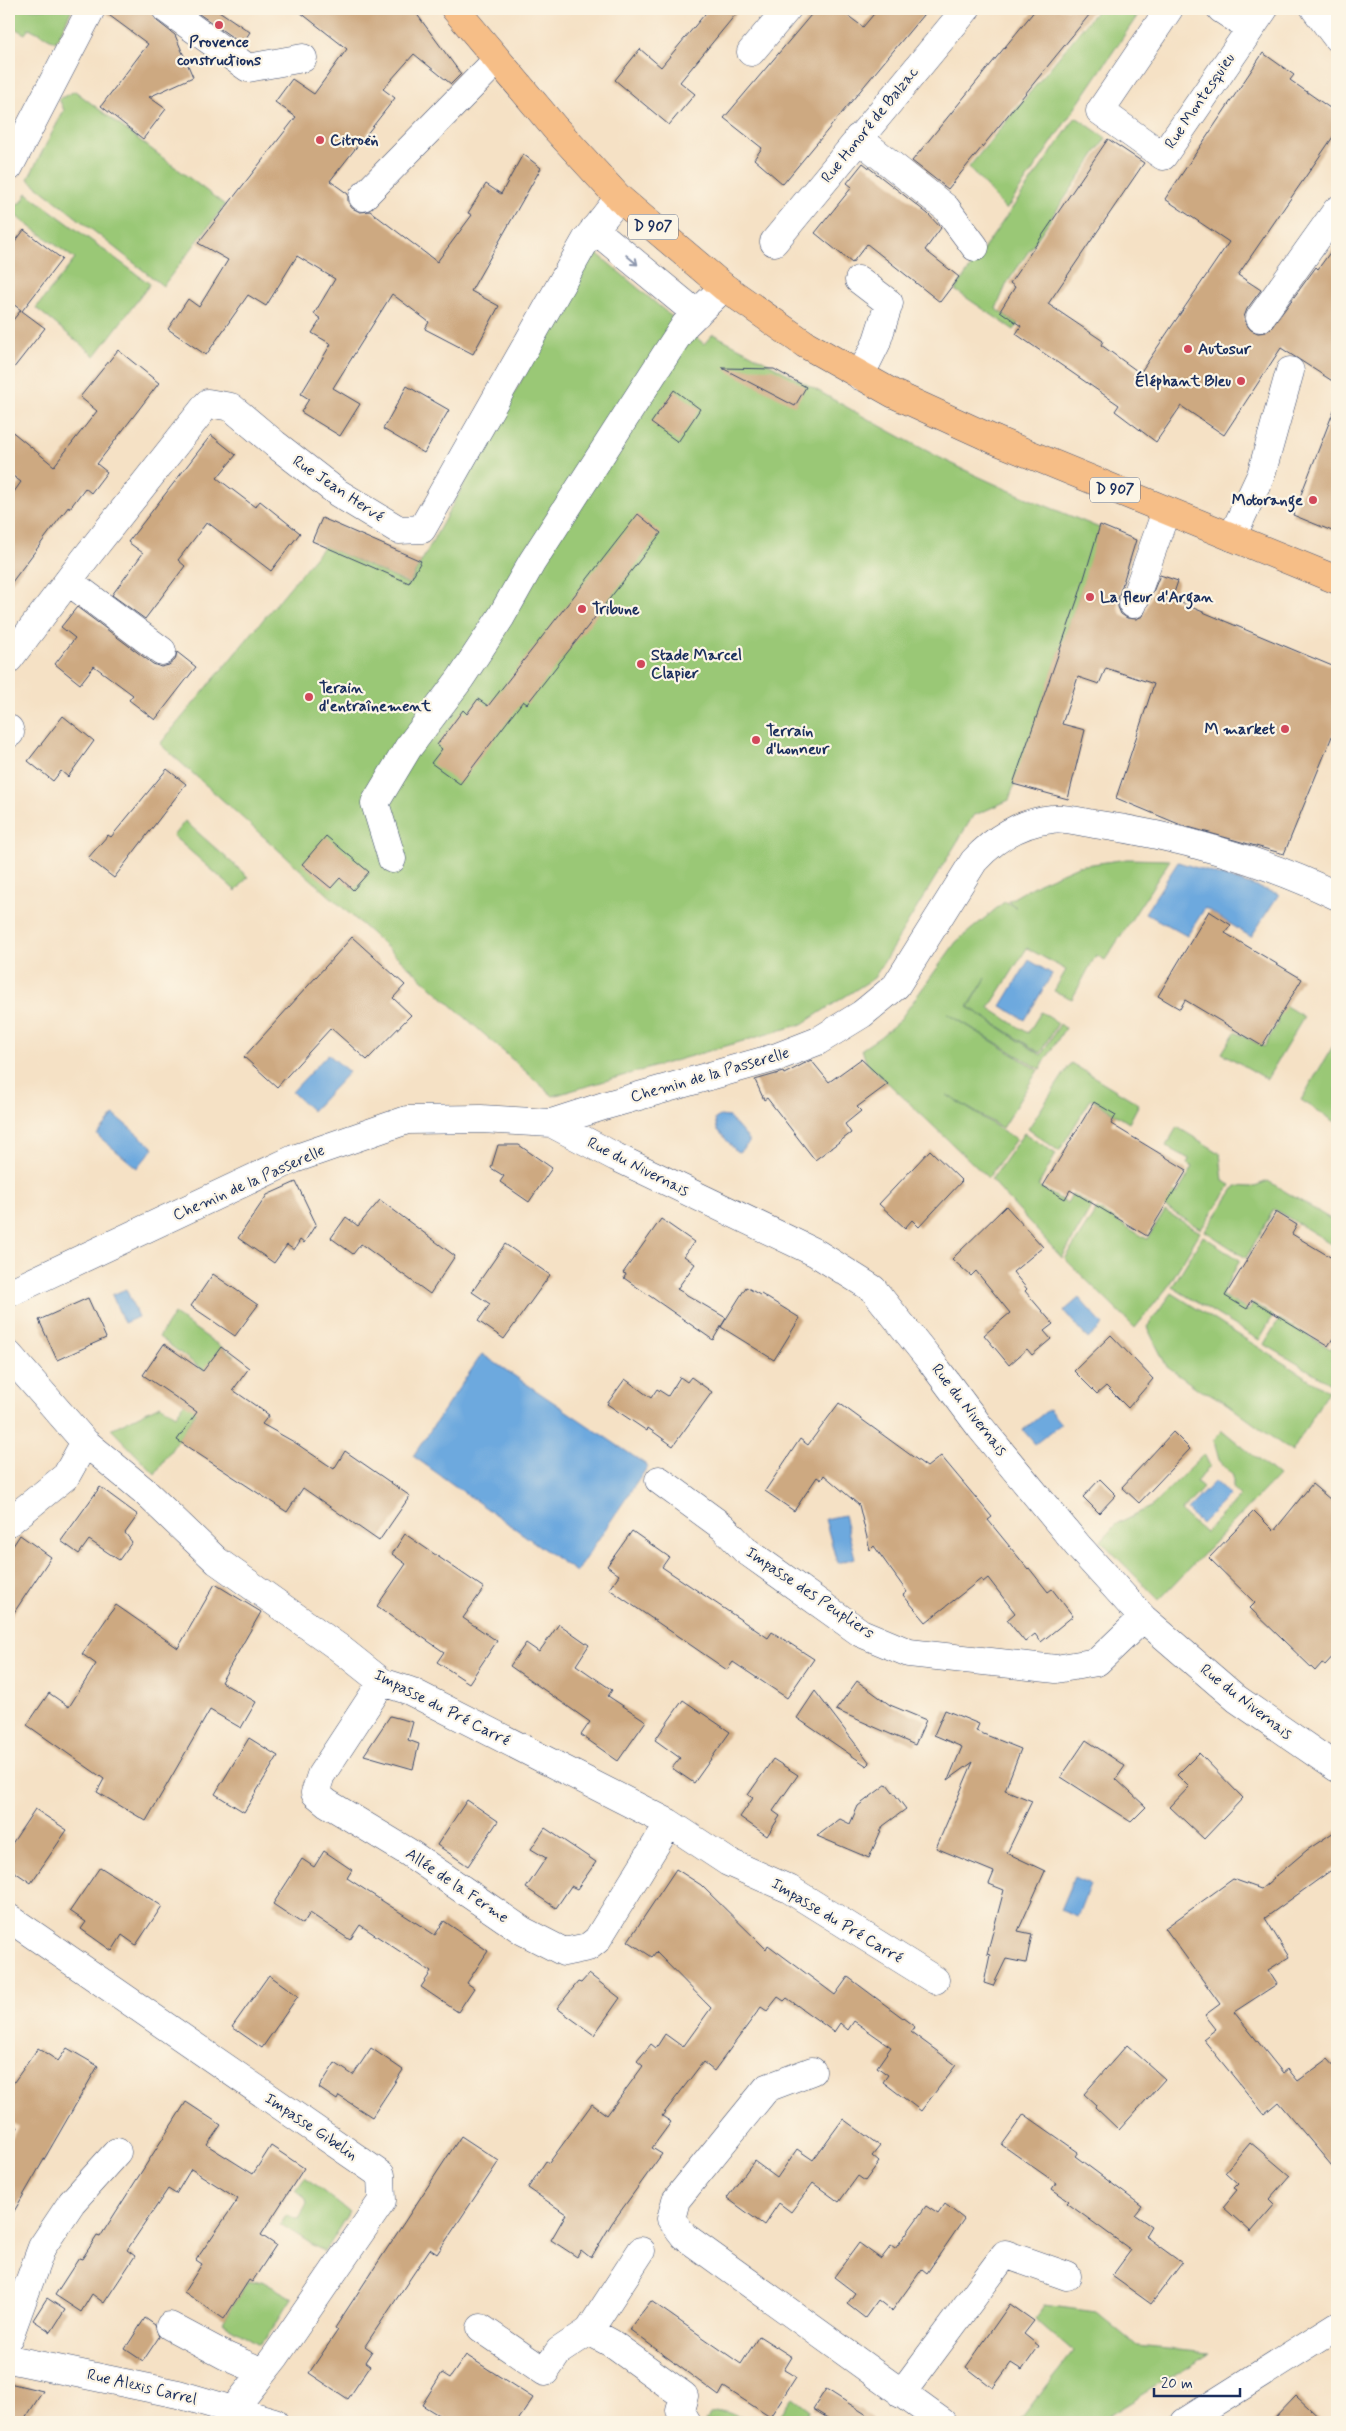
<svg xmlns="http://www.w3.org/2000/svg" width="1346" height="2431" font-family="Mynerve,sans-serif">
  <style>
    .green { fill: #9ac876; stroke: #5a7c6a }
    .water { fill: #6da9de; stroke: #446c9e }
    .building { fill: #cda981 }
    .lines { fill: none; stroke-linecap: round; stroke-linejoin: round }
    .minor-casing { stroke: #3c4a6d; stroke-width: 29 }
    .major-casing { stroke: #3c4a6d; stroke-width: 29 }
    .minor { stroke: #fff; stroke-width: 28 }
    .major { stroke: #f6be87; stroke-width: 28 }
    .oneway { stroke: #8d97ae }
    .poi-dot { fill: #d1495b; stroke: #fcf5e5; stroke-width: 2 }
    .labels { text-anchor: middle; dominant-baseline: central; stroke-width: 4.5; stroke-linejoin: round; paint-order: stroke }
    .shield { fill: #fcf5e5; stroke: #5e6a86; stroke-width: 1 }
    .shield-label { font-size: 15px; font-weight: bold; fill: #1b2f5e }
    .poi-label { font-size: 16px; font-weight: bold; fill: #1b2f5e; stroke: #fcf5e5; text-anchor: start }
    .street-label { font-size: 16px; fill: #1b2f5e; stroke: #fcf5e5 }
  </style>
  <rect width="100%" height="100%" fill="#fcf5e5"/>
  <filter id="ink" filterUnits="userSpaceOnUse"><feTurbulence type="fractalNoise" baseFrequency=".02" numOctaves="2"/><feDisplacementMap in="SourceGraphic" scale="10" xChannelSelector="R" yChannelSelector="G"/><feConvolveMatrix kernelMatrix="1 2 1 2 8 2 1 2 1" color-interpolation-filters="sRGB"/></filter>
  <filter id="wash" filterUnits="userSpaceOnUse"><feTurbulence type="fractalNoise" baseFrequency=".0096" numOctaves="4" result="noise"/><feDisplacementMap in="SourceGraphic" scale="20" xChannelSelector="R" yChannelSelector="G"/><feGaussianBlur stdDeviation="1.12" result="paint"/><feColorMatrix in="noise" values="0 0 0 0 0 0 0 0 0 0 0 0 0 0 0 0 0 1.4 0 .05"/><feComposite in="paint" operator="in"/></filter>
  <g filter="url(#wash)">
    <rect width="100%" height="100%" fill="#f5e1c5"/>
    <path class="green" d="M9,9H72L56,42L29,28L25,34L9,25Z
      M1098,9H1142L1006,210L969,167Z
      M75,91L225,205L163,286L28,179L64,110L59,99Z
      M1076,117L1106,138L1007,283L996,309L1018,324L1014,330L955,290Z
      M27,193L150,284L95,356L36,308L75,259L9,211V207L22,202Z
      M593,250L704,344L713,334C801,378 884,432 973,474C1015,494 1059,511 1102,529L1009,800L973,816L874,978L802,1024L553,1096L160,744L324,546L409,584Z
      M185,821L248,877L236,891L173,836Z
      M1127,859L1170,860L1105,960L1096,955L1072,999L1054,991L1066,970L1027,948L989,1008L1028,1033L1041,1012L1058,1023L1040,1053L969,1007L986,978L968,1007L1041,1055L1060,1024L1065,1028L1040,1069L947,1013L1038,1070L1002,1128L947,1095L1016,1139L988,1178L866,1062L862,1049L880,1037L899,1021L956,942L1003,903L1006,902L1016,907L1008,901L1039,883L1078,866Z
      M1281,1003L1304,1017L1267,1079L1222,1053L1235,1032L1264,1047L1278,1023L1271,1019Z
      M1337,1039V1123L1301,1100Z
      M1071,1063L1139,1104L1129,1123L1091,1099L1059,1151L1028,1129Z
      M1177,1127L1220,1153L1223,1181L1231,1185L1201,1229L1160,1204L1169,1190L1177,1194L1193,1167L1187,1164L1189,1159L1166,1146Z
      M1024,1133L1056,1154L1038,1186L1067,1203L1072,1194L1092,1206L1062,1258L991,1180Z
      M1268,1181L1337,1223V1235L1332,1244L1274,1209L1246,1258L1205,1231L1236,1186L1252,1187Z
      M1097,1209L1147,1239L1165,1211L1200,1232L1167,1288L1135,1328L1065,1259Z
      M1203,1236L1240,1260L1221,1295L1249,1311L1253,1303L1273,1316L1259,1340L1172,1287Z
      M1172,1293L1328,1391L1292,1452L1227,1404L1209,1393L1201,1391L1167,1367L1147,1327Z
      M174,1314L234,1356L155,1474L111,1429L160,1405L176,1415L206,1372L159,1337Z
      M1279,1319L1331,1349L1337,1339V1387L1264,1344Z
      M1222,1430L1278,1476L1159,1600L1101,1541L1116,1524L1152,1506L1204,1454L1210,1466L1196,1482L1203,1488L1181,1512L1205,1533L1240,1496L1233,1488V1476L1219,1460L1214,1441Z
      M305,2177L349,2212L324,2252L280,2224L287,2215L295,2219H299L307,2205L306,2199L295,2190Z
      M262,2281L292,2298L267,2337L259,2344L222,2322L247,2283Z
      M1044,2305L1096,2312L1137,2346L1210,2353L1097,2422H1019L1073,2352L1035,2319Z
      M793,2397L810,2410L802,2422H775Z
      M726,2412L754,2422H706L710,2414Z"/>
    <path class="water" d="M1178,862L1279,894L1251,937L1205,908L1187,936L1145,913Z
      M1029,960L1052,974L1025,1020L1001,1006Z
      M328,1054L349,1072L312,1111L292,1092Z
      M114,1115L154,1148L137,1168L97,1135Z
      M720,1116L729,1117L749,1140V1143L739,1152L736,1151L717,1129L715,1119Z
      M126,1289L138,1317L124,1323L112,1295Z
      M1079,1298L1103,1325L1088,1339L1064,1311Z
      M482,1354L648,1466L576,1572L413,1456Z
      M1049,1409L1061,1424L1035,1444L1023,1430Z
      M1215,1481L1230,1495L1201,1524L1187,1510Z
      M844,1515L855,1558L837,1563L825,1519Z
      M1074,1877L1090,1884L1077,1917L1060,1910Z"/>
    <g id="blocks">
      <path class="building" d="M107,9L151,10L157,21L175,35L193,77L149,97L166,109L143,139L101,106L148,44L106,13Z
        M192,9H216L250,32L242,44Z
        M296,9H413L461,74L451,84L414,54L383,89L395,98L330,181L348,194V202L352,208L360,212L370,211L437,262L472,215L468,213L486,184L501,194L523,154L541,168L471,291L499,306L473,354L425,329L429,322L392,294L333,388L360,404L340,436L301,412L309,399L301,394L331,344L312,333L321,319L314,314L335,279L297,256L266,306L248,295L206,355L168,329L188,299L199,307L228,260L198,243L296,117L275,102L292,79L314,94L347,49Z
        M709,9H740L680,82L695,94L669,125L615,80L640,49L661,67Z
        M816,9H839L863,27L878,9H928L783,184L754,159L762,148L724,118Z
        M1036,9H1094L948,189L912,161Z
        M1263,53L1294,75L1290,80L1337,113V131L1238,275L1261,290L1247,309L1244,317L1246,324L1251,330L1258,333L1266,332L1272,327L1316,267L1318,269L1337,243V384L1281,348L1224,435L1181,406L1156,442L1115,411L1119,405L1016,334L1021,326L1000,311L1015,287L1010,283L1108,139L1144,163L1048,304L1103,341L1101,345L1140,373L1229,242L1165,199Z
        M863,163L928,214L941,228L925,250L959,277L940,302L867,244L852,263L815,233L852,187L847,183Z
        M24,230L62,259L22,311L45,328L9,374V325L21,310L9,301V250Z
        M118,350L159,383L97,464L107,472L91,493L85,488L70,508L69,506L9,586V499L21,482L9,473V429L54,466L97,411L80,397Z
        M722,368L774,369L806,387L795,406Z
        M407,386L449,410L424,453L383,429Z
        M674,390L700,409L678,442L651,423Z
        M1336,405L1337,406V533L1293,515Z
        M211,435L236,455L217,478L255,507L260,501L300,533L271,571L207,522L178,560L185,566L145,619L112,595L143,553L128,542Z
        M638,514L661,533L527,704L523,701L460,784L431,763L442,749L437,745L463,710L467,714L478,699L488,706Z
        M322,518L421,561L409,583L312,541Z
        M1100,525L1136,540L1118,599V607L1121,614L1127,618L1136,619L1143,616L1160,575L1178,581L1172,599L1337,668V724L1284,854L1181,825L1116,798L1154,684L1106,668L1099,684L1078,677L1062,724L1085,730L1068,799L1013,784L1079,595Z
        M77,607L153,664L161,667L169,665L175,660L177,652L196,667L155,720L129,700L133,695L94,666L80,684L55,664L75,638L61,627Z
        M63,716L94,741L68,777L61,771L53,781L28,761Z
        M167,769L186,784L114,878L88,858L108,835L111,837Z
        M326,836L369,872L353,890L340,878L331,888L302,864Z
        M1209,911L1231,925L1225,933L1302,979L1262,1046L1185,1000L1180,1009L1158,996Z
        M352,937L405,985L393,998L411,1015L367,1060L331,1028L277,1087L244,1057Z
        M861,1059L888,1084L857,1107L861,1111L845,1124L851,1133L815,1160L767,1098L764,1100L755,1080L783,1072L784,1074L811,1060L829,1082Z
        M1094,1102L1116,1115L1111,1124L1187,1170L1147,1236L1070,1190L1065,1199L1043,1186Z
        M498,1145H519L552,1168L529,1202L500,1182L504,1176L491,1168Z
        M930,1150L962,1181L919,1227L912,1220L905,1228L879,1204Z
        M296,1182L316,1224L304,1243L300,1240L294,1250L287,1245L274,1263L238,1238L267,1195Z
        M380,1200L455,1256L430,1294L361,1244L353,1254L331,1238L346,1217L358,1226Z
        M1006,1206L1043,1247L1013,1272L1027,1289L1025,1291L1053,1324L1044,1331L1051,1339L1032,1355L1027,1349L1009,1365L984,1335L1010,1313L976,1271L971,1276L952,1259Z
        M1276,1212L1297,1225L1292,1234L1337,1261V1332L1328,1346L1252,1300L1247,1309L1225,1296Z
        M661,1219L694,1242L684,1256L695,1264L677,1289L726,1318L713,1340L624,1278L626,1274L623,1273Z
        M505,1244L550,1275L504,1339L478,1321L490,1304L472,1292Z
        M213,1274L258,1305L235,1336L191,1306Z
        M746,1287L760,1295L761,1294L800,1318L774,1360L721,1327Z
        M88,1298L106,1338L57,1360L39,1320Z
        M1111,1335L1153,1379L1128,1408L1106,1386L1097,1394L1074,1371Z
        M164,1344L203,1371L221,1347L249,1368L233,1390L269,1415L262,1424L294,1442L334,1469L345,1451L410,1496L379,1541L303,1488L287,1512L177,1440L197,1412L143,1375Z
        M680,1377L687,1382L691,1377L712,1392L673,1446L648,1428L647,1431L607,1404L625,1379L651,1398L657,1389L668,1396Z
        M839,1403L927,1467L941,1456L992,1517L988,1520L1028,1569L1029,1568L1048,1592L1052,1589L1073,1616L1041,1642L1035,1634L1025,1642L1007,1620L1015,1613L988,1578L983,1582L981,1579L926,1622L903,1595L907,1592L874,1546L870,1550L859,1505L824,1475L821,1480L817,1477L794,1511L765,1491L800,1439L808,1445Z
        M1173,1432L1190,1449L1139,1503L1122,1487Z
        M1100,1479L1116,1495L1099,1513L1083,1497Z
        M1312,1484L1337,1505V1652L1325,1665L1322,1663L1315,1671L1250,1608L1255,1603L1209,1558L1254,1511L1274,1531Z
        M100,1487L138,1515L125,1533L132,1542L119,1560L89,1540L79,1554L61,1541Z
        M632,1531L669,1557L662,1567L768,1638L772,1632L814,1659L787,1698L733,1662L727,1670L609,1589L619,1575L607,1566Z
        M405,1534L484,1588L463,1618L497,1641L469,1683L437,1662L444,1652L377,1606L406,1564L392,1554Z
        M20,1535L51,1557L9,1620V1552Z
        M215,1584L261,1612L221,1682L256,1702L241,1728L210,1710L146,1821L97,1792L104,1779L27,1725L49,1693L69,1707L96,1664L82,1654L116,1605L178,1648Z
        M559,1624L589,1645L576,1665L612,1690L608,1696L646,1721L618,1761L581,1735L590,1722L510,1666L526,1643L539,1652Z
        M857,1681L890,1705L926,1720L915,1745L836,1710Z
        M815,1691L870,1763L867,1766L797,1718Z
        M683,1700L730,1732L694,1783L672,1768L680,1758L655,1740Z
        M945,1710L979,1724L976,1731L1021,1749L1005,1790L1032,1801L1007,1853L1045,1871L1018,1931L1032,1934L1026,1963L1006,1959L993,1986L984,1983L990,1955L987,1954L1004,1890L989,1884L994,1872L936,1848L973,1762L948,1780L962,1747L934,1735Z
        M390,1716L413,1722L408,1740L419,1744L413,1769L364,1755Z
        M249,1738L278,1756L244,1812L215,1794Z
        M1086,1740L1125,1766L1116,1779L1146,1807L1131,1822L1061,1777Z
        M1199,1753L1243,1798L1204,1839L1170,1807L1189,1787L1177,1775Z
        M773,1759L798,1775L773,1811L780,1816L767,1836L740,1817L753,1798L748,1795Z
        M887,1784L906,1809L883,1826L869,1858L817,1836L840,1819L850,1824L858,1806Z
        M467,1800L498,1821L468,1866L437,1845Z
        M35,1809L67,1830L31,1883L9,1868V1848Z
        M545,1828L596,1862L577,1889L571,1886L556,1908L526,1888L546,1858L531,1849Z
        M1337,1830V1866L1265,1918L1289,1957L1268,1970L1277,1984L1234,2012L1283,2073L1288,2069L1298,2081L1328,2059L1337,2069V2172L1278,2102L1264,2114L1203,2039L1216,2029L1205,2015L1220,2004L1165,1928L1233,1879L1261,1889L1307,1850Z
        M324,1851L352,1870L347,1878L435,1935L444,1921L488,1951L467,1983L474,1988L458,2012L421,1987L431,1972L360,1925L350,1940L310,1913L303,1924L273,1904L302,1859L314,1867Z
        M100,1867L162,1906L136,1945L122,1935L112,1951L81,1929L86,1922L70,1911Z
        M676,1869L701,1885L766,1949L768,1945L835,1995L848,1977L915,2027L911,2032L956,2065L921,2111L883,2082L888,2075L877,2067L891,2047L854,2021L848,2030L840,2023L834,2032L787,1998L784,2001L778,1997L767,2011L761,2007L714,2071L703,2062L662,2116L671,2122L652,2148L662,2154L612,2223L591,2258L581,2250L577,2257L551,2240L566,2214L528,2188L546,2161L549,2163L592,2104L607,2115L643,2066L637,2061L651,2044L656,2048L665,2034L683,2047L711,2008L656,1952L652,1957L628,1941Z
        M589,1974L620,1998L594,2035L557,2008L578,1982L581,1983Z
        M269,1975L298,1996L262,2048L232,2027Z
        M1127,2045L1165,2079L1119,2130L1095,2107L1096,2105L1084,2094Z
        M38,2048L58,2061L67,2048L98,2066L9,2220V2144L18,2127L9,2121V2089Z
        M371,2048L403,2070L372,2117L339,2096L337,2100L319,2088L335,2063L353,2075Z
        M186,2102L221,2125L207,2145L253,2174L271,2146L304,2168L261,2235L276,2245L252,2282L249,2280L224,2319L184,2292L202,2264L196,2260L238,2199L191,2169L176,2194L168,2189L127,2250L135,2256L104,2303L92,2294L81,2312L55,2295L79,2258L82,2259L97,2236L100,2237Z
        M1024,2114L1078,2152L1075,2156L1142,2206L1135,2215L1151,2226L1145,2236L1182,2263L1151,2304L1112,2276L1131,2250L1067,2203L1069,2201L1052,2189L1056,2183L1002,2145Z
        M843,2119L880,2146L872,2156L879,2162L865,2181L858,2176L839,2202L813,2183L791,2212L779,2203L764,2225L727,2198L754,2161L777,2178L797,2149L813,2160Z
        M461,2136L499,2161L437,2254L430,2249L365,2346L372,2351L365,2362L370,2366L348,2399L309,2373L338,2330L335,2328L346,2311Z
        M1250,2142L1290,2176L1270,2199L1275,2204L1251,2232L1223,2207L1237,2190L1234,2188L1238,2184L1225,2172Z
        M945,2204L964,2219L927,2273L922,2269L892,2311L878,2300L865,2318L847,2304L855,2293L834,2277L859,2243L881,2259L891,2246L895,2249L926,2206L938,2214Z
        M47,2298L65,2310L51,2332L33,2320Z
        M651,2301L741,2364L759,2336L792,2357L784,2370L796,2377L770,2417L724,2387L719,2396L629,2329Z
        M1010,2304L1034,2321L1024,2334L1039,2346L1022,2370L1011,2363L993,2388L966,2367Z
        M145,2318L155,2325L159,2337L143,2361L125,2349Z
        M466,2355L533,2398L517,2422H450L422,2405L442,2373L450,2378Z
        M9,2383L43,2391L23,2422H9Z
        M826,2389L878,2422H834L813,2409Z
        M1296,2396L1324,2422H1271Z"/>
    </g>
  </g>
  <g filter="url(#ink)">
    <use href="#blocks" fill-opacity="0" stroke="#3c4a6d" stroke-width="1"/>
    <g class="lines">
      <g class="minor-casing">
        <path id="minor" d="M166,9L248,68L303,58
          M1169,9L1100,111L1163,156L1264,9
          M1221,9L1250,28
          M1315,9L1337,38
          M751,52L787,9
          M858,138L946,208L975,247
          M9,167L91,9
          M363,197L497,60
          M594,229L697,314
          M774,242L966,9
          M859,280L889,303L876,344L860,376
          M1260,318L1337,210
          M1232,537L1261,475L1290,371
          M68,581L162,651
          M1133,604L1166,511
          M9,659L84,560L208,403L231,407L275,444L338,493L399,530L422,529L586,240L619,198
          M9,729L10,733
          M392,859L375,803L408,748L460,679L501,617L532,562L673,343L685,325L724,287
          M551,1123L616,1157L816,1253L873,1289L930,1360L980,1427L1078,1546L1143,1618L1237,1699L1337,1768
          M9,1293L294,1159L407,1120L481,1119L551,1123L607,1105L777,1057L818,1041L862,1014L896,986L974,861C994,839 1021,822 1052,819C1065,817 1081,822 1094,824C1174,835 1264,860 1337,896
          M9,1355L85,1442L143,1490L217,1561L338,1647L382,1682L410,1691L669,1823L728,1862L789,1889L935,1980
          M659,1480L723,1527L745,1550L861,1633L909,1653L1056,1669L1097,1662L1143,1618
          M9,1522L66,1476L85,1442
          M382,1682L321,1775L315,1793L327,1803L408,1852L523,1931L564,1952L588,1947L597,1940L669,1823
          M9,1918L381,2175L382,2201L275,2357L234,2409
          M812,2071L767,2088L676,2200L671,2219L684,2236L942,2422
          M170,2326L226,2356L263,2372
          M481,2328L545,2372L559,2351L589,2331L611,2343L684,2396L680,2410L687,2422
          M589,2331L641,2251
          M9,2337L42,2247L72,2202L117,2152
          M9,2359L178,2394L274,2422
          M901,2394L1005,2254L1067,2276
          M1185,2422L1337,2326"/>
      </g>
      <g class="major-casing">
        <path id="major" d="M455,9L555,128L619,198L724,287L805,344L894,394L995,440L1337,580"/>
      </g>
      <use href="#minor" class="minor"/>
      <use href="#major" class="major"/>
    </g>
    <defs><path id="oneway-shaft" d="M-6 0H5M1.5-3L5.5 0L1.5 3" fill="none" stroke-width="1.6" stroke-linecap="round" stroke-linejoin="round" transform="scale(1.25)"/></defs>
    <use class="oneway" href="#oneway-shaft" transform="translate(632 260) rotate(40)"/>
  </g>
  <g class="poi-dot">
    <circle cx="219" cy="25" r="5"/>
    <circle cx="320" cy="140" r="5"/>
    <circle cx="1188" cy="349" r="5"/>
    <circle cx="1241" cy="381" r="5"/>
    <circle cx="1313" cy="500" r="5"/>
    <circle cx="1090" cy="597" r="5"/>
    <circle cx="582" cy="609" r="5"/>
    <circle cx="641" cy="664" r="5"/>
    <circle cx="309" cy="697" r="5"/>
    <circle cx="1285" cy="729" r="5"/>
    <circle cx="756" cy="740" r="5"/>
  </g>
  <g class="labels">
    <g class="shield">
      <rect x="628" y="214.5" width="50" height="25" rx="4"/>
      <rect x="1090" y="477.5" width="50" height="25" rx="4"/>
    </g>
    <g class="shield-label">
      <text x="653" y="227">D 907</text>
      <text x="1115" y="490">D 907</text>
    </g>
    <g class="poi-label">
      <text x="219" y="42" text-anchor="middle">Provence<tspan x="219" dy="18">constructions</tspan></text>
      <text x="330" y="140">Citroën</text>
      <text x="1198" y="349">Autosur</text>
      <text x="1231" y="381" text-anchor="end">Éléphant Bleu</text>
      <text x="1303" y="500" text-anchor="end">Motorange</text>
      <text x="1100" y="597">La fleur d'Argan</text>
      <text x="592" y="609">Tribune</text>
      <text x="651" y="655">Stade Marcel<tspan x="651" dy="18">Clapier</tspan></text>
      <text x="319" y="688">Terain<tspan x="319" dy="18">d'entraînement</tspan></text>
      <text x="1275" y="729" text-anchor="end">M market</text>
      <text x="766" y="731">Terrain<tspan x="766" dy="18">d'honneur</tspan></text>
    </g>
    <g class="street-label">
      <text transform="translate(1200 101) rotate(-56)">Rue Montesquieu</text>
      <text transform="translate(870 125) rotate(-51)">Rue Honoré de Balzac</text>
      <text transform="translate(338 489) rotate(34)">Rue Jean Hervé</text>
      <text transform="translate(710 1075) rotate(-16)">Chemin de la Passerelle</text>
      <text transform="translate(638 1167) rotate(27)">Rue du Nivernais</text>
      <text transform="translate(249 1183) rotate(-24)">Chemin de la Passerelle</text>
      <text transform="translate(969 1410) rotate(52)">Rue du Nivernais</text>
      <text transform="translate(810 1593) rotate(34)">Impasse des Peupliers</text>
      <text transform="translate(1246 1702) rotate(38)">Rue du Nivernais</text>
      <text transform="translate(442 1708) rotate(27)">Impasse du Pré Carré</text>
      <text transform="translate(457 1886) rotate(34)">Allée de la Ferme</text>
      <text transform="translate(837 1921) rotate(31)">Impasse du Pré Carré</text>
      <text transform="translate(311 2127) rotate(34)">Impasse Gibelin</text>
      <text transform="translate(142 2387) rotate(13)">Rue Alexis Carrel</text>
    </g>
  </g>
  <rect width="1346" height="2431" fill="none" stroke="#fcf5e5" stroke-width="30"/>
  <path d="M1154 2388v8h86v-8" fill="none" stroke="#1b2f5e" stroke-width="2.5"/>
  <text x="1161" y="2388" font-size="15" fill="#1b2f5e" stroke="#fcf5e5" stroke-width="4" paint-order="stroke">20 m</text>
</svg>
